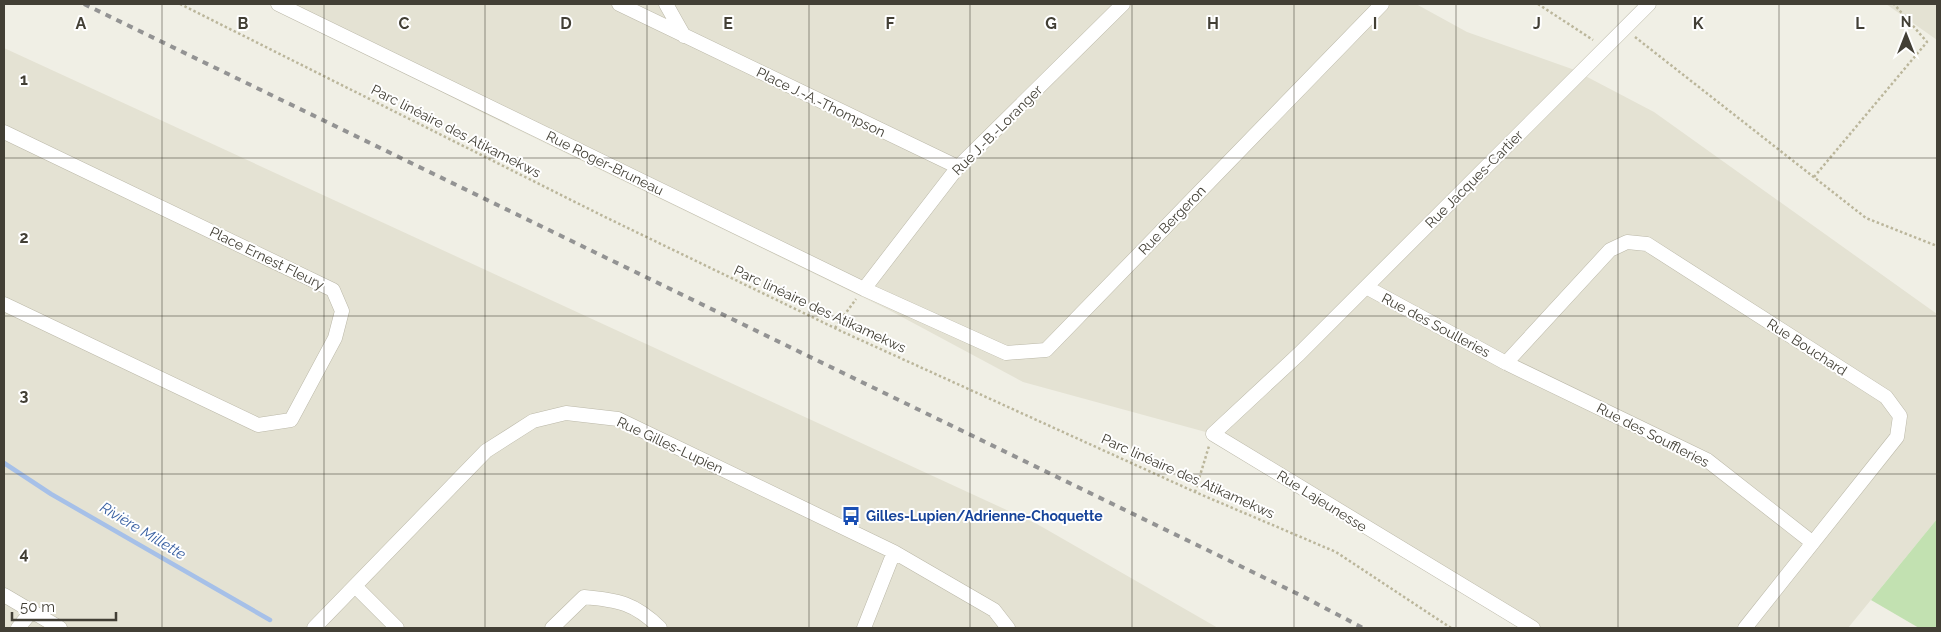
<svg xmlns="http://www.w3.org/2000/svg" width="1941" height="632" font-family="Raleway,sans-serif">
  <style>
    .residential { fill: #e4e2d3 }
    .green { fill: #c2e1b1 }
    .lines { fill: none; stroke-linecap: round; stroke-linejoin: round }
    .stream { stroke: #a6c0e8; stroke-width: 4.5 }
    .street-casing { stroke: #bbb8a8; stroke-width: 15 }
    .path { stroke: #bbb69b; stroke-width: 2.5; stroke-dasharray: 2.5 2.5; stroke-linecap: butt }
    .street { stroke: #fff; stroke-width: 14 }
    .rail { stroke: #939393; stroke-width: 4; stroke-dasharray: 6 6; stroke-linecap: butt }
    .grid { fill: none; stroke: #423f35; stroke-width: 1; stroke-opacity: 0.55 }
    .labels { text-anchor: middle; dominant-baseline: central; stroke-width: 4; stroke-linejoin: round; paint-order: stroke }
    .street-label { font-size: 14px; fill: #423f35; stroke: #fff }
    .transit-label { font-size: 14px; font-weight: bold; fill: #164399; stroke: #fff; text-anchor: start }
    .water-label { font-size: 15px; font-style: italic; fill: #3a61a2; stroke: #fff }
    .grid-label { font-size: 16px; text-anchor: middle; font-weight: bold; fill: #423f35; stroke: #fff; stroke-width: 4; stroke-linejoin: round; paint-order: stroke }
  </style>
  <rect width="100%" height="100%" fill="#f0efe5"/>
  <path class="residential" d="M271,4H1416L1467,32L1572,69L1654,112L1937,314V519L1848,628H1527L1213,434L1023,382L889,310L481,112Z
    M1886,4H1937V40Z
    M4,48L1037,524L1218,628H4Z"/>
  <path class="green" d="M1937,519V628H1919L1871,600Z"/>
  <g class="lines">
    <path class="stream" d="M4,463L51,494L270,620"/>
    <g class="street-casing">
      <path id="street" d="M278,4L864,289L1006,353L1046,350L1382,4
        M619,4L958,167
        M666,4L684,36
        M4,132L333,290L342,311L335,338L291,420L258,425L4,304
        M1366,287L1506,363L1707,460L1813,543
        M864,289L958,167L1123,4
        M1506,363L1610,250L1627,242L1647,244L1886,397L1900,416L1897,437L1745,628
        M355,586L397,628
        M4,595L60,628
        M18,628L31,612
        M314,628L486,451L533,421L566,413L618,419L894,552L994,610L1008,628
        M552,628L584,597C618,600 635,603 660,628
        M864,628L894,552
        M1533,628L1213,434L1299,354L1649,4"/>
    </g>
    <path class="path" d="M180,4L603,216L843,332L1195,492L1336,552L1451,628
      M1538,4L1593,40
      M1635,37L1866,218L1937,246
      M1814,177L1927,42L1894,4
      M835,328L856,299
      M1195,492L1209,446"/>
    <use href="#street" class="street"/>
    <path class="rail" d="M84,4L1304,597L1363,628"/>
  </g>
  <path class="grid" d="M162,4V628M324,4V628M485,4V628M647,4V628M809,4V628M970,4V628M1132,4V628M1294,4V628M1456,4V628M1618,4V628M1779,4V628M4,158H1937M4,316H1937M4,474H1937"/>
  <defs>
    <g id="bus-bare" transform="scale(1.5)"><path d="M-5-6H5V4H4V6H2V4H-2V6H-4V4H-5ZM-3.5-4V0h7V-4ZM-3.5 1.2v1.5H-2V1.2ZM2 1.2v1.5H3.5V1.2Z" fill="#1a4fb4" stroke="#fff" stroke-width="2.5" paint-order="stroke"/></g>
  </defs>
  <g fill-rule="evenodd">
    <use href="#bus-bare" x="851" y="516"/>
  </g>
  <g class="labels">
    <g class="street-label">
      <text transform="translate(821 102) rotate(26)">Place J.-A.-Thompson</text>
      <text transform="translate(997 130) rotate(-45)">Rue J.-B.-Loranger</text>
      <text transform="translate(456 131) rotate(27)">Parc linéaire des Atikamekws</text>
      <text transform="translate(605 163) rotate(26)">Rue Roger-Bruneau</text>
      <text transform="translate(1474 179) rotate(-45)">Rue Jacques-Cartier</text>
      <text transform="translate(1172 220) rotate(-46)">Rue Bergeron</text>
      <text transform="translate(267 258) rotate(26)">Place Ernest Fleury</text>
      <text transform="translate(820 309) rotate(25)">Parc linéaire des Atikamekws</text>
      <text transform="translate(1436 325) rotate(28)">Rue des Soulleries</text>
      <text transform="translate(1807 347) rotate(33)">Rue Bouchard</text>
      <text transform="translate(1653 435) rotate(27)">Rue des Souffleries</text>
      <text transform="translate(670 445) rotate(25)">Rue Gilles-Lupien</text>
      <text transform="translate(1188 476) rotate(24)">Parc linéaire des Atikamekws</text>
      <text transform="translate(1322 501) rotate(32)">Rue Lajeunesse</text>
    </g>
    <g class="transit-label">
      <text x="866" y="516">Gilles-Lupien/Adrienne-Choquette</text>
    </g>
    <g class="water-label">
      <text transform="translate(143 531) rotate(31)">Rivière Millette</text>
    </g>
  </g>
  <g class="grid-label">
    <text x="81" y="29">A</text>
    <text x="243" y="29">B</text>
    <text x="404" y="29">C</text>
    <text x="566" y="29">D</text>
    <text x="728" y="29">E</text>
    <text x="890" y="29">F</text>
    <text x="1051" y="29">G</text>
    <text x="1213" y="29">H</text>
    <text x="1375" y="29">I</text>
    <text x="1537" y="29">J</text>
    <text x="1698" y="29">K</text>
    <text x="1860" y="29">L</text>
    <text x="24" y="85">1</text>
    <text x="24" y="243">2</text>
    <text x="24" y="401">3</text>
    <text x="24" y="559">4</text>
  </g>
  <rect width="1941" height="632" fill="none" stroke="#423f35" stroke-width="10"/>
  <g transform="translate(1906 35)" stroke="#ffffff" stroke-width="4" paint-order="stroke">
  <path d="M0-4L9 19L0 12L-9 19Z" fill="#423f35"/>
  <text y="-8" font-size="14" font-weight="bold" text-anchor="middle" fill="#423f35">N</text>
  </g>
  <path d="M12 612v8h104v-8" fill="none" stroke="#423f35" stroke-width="2.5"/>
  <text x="20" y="612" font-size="15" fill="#423f35" stroke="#ffffff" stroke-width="4" paint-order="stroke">50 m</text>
</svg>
